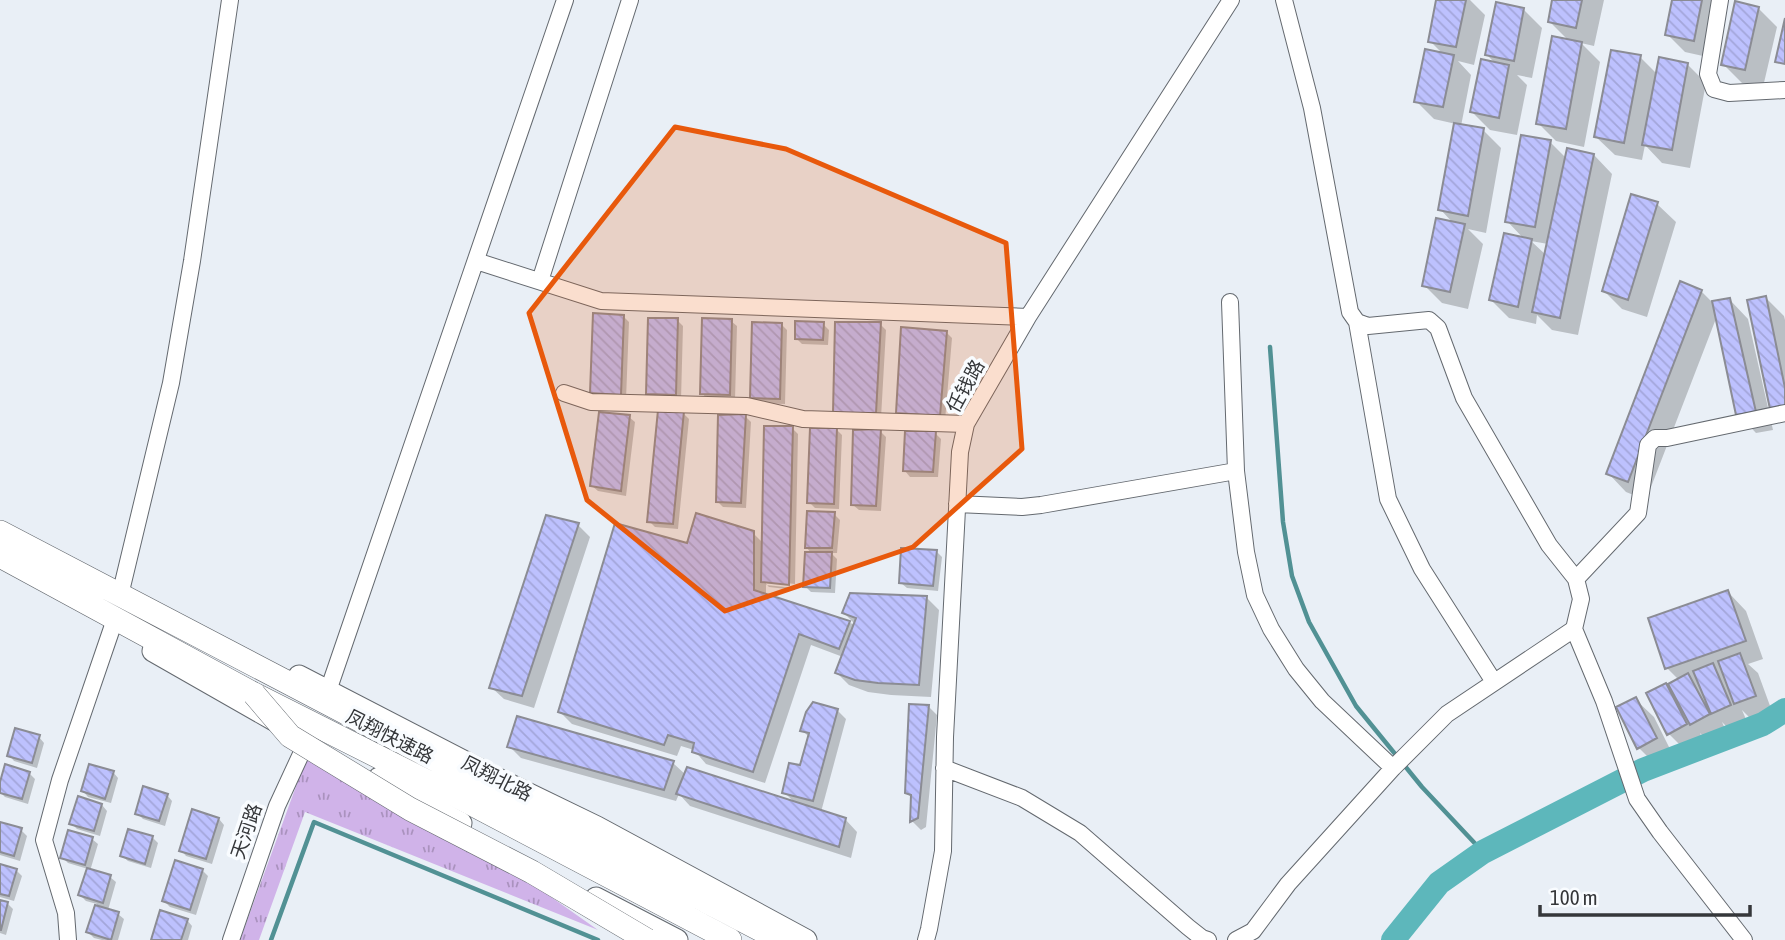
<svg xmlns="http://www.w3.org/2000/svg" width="1785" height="940" font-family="'Asap Condensed','Noto Sans SC',sans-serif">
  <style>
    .grass { fill: url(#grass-tufts) }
    .shadow { fill: #0003; fill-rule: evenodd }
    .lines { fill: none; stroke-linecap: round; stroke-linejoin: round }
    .stream { stroke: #519194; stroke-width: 4.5 }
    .river { stroke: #5db7bb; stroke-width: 24 }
    .building { fill: url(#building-back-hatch); stroke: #8b8c94; stroke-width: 2 }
    .minor-casing { stroke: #64696f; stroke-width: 18 }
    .major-casing { stroke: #64696f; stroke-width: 23 }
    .highway-casing { stroke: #64696f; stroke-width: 24 }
    .minor { stroke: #fff; stroke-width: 16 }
    .major { stroke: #fff; stroke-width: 21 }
    .highway { stroke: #fff; stroke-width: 23 }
    .highway-bridge-casing { stroke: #64696f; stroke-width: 24; stroke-linecap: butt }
    .highway-bridge { stroke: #fff; stroke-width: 23 }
    .marked { fill: #e8590c; fill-opacity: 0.2; stroke: #e8590c; stroke-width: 5; stroke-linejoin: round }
    .labels { text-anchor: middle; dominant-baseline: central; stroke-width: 7; stroke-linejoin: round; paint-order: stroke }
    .street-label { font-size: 19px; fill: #35373a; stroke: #f9fcff }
  </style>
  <defs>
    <pattern id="grass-tufts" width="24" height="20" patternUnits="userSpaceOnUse" patternTransform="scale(1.75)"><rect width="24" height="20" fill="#d0b3e9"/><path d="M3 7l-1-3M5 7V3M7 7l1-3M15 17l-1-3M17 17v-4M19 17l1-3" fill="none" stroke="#aa92be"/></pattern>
    <pattern id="building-back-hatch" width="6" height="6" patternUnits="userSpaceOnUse" patternTransform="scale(1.75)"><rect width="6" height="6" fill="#bdc1fe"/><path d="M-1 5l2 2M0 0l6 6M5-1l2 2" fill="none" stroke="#a3a6da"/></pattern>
  </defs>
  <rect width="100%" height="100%" fill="#e9eff6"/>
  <path class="grass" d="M306,759L527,880L598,930L305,812L259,940H240Z"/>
  <path class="shadow" d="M1438,0H1470L1485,15L1474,65L1458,61L1471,75L1461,126L1483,130L1501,148L1486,233L1468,229L1483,244L1468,309L1442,303L1424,285L1454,224L1440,209L1456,124L1434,119L1416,101L1443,54L1430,41Z
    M1554,0H1604L1594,46L1581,43L1600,62L1584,147L1556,141L1538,123L1569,41L1550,22Z
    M1674,0H1714L1712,58L1685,52L1667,34Z
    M1758,8L1777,27L1763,87L1742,83L1723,64Z
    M1524,10L1542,28L1532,78L1517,75L1527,85L1517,135L1490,130L1472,112L1497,65L1487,55Z
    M1640,57L1657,74L1688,65L1706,83L1690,168L1662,163L1645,145L1642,160L1615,155L1596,137Z
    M1550,142L1566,158L1594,155L1612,174L1578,335L1552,330L1537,315L1536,324L1509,318L1491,300L1525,240L1507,221ZM1531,241L1548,244L1546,255Z
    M1657,204L1676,222L1647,317L1622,309L1604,291Z
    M1701,291L1713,303L1730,300L1748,319L1773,430L1756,433L1738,414L1717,316L1646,500L1626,492L1608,473Z
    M1766,298L1784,316L1785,320V421L1772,408Z
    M623,316L629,322L626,400L598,399L592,393Z
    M677,320L683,326L681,400L653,399L648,393Z
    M731,321L737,326L735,400L707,399L702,393Z
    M823,324L829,330L828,345L802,344L797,339Z
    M880,324L886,330L881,418H840Z
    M782,325L787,330L785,404L758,403L752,397Z
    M946,332L952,338L945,421L903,418L898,412Z
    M683,413L689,419L678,529L655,527L649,521Z
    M745,416L751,422L746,508L723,507L717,501Z
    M629,417L635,422L626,496L598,491L592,486Z
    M792,428L798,434L795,584L766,581V585L795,588V590L769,587L766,584V595L856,625L844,613L927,598L939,610L931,697L891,695L868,692L849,685L837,673L843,657L811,645L765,783L706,764L694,750L681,746L677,756L572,724L560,712L688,546L753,533L763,543Z
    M837,430L842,435L839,509L815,508L809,502Z
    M880,431L886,437L881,511L859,510L853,505Z
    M935,433L941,439L938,477H910L905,471Z
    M834,514L840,520L837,553H831L837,559L835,593L811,592L805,586L812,554L806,547Z
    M578,525L590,537L534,708L504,699L491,687Z
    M936,551L942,557L938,591L907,588L901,583Z
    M1728,592L1746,611L1763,659L1748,664L1758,673L1773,714L1754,722L1742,710L1748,724L1731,731L1722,722L1727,733L1709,742L1700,733L1704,743L1687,752L1669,734L1666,685L1675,694L1679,680L1667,668Z
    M1635,699L1654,717L1674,757L1657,766L1639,748Z
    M928,706L937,715L926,827L921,830L912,821L913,799L907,793Z
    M837,710L846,719L821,812L845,819L857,832L851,858L690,806L679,794L676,801L521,758L509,746L673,763L686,775L795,803L784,792L801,768L810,738L802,730Z
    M39,737L44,743L37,768L14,761L9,755Z
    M113,772L118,778L111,803L88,797L83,791Z
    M29,773L35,779L28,804L5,797L0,792V788Z
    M167,795L172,801L165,826L143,819L137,813Z
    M102,805L107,811L100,836L77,829L71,823Z
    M219,819L224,825L212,864L186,856L181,850Z
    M0,824L21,830L27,836L20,861L0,855Z
    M152,837L158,843L151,868L128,861L122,856Z
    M92,839L98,844L90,871L110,877L116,882L108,910L118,914L124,919L118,940H102L94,938L88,932L97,904L86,901L80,895L88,869L68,863L62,857Z
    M0,865L16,870L22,876L14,901L0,897Z
    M202,870L208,876L196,915L170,907L164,901Z
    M0,902L8,904L13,909L6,935L0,933Z
    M187,920L192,926L188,940H153Z"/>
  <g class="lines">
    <path class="stream" d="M1270,347L1283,522L1292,576L1309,622L1356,706L1422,787L1483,852
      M271,940L314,822L598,940"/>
    <path class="river" d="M1393,940L1439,883L1483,852L1643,770L1763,724L1785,710"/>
  </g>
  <path class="building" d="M1436,0H1466L1456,47L1428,42Z
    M1552,0H1582L1576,28L1548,22Z
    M1672,0H1702L1694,41L1665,35Z
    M1735,1L1759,7L1745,70L1721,65Z
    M1496,2L1524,8L1514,61L1485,55Z
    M1785,18V64L1775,62Z
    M1552,36L1582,42L1566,129L1536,124Z
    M1425,49L1454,55L1443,107L1414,102Z
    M1611,50L1641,55L1624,143L1594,137Z
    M1659,57L1688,63L1672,150L1642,145Z
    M1481,59L1509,65L1499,118L1470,112Z
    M1454,123L1484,128L1468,216L1438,210Z
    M1521,135L1551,140L1535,227L1505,222Z
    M1567,148L1594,154L1560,318L1532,312Z
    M1631,194L1658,202L1628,300L1602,291Z
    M1436,218L1465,224L1450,292L1422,286Z
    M1504,233L1532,239L1518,307L1489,300Z
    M1680,281L1702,290L1628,482L1606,474Z
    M1766,296L1785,388V406L1770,409L1747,300Z
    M1730,298L1756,412L1736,415L1712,301Z
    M593,313L624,315L621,395L590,393Z
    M648,318H678L676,395L646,394Z
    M702,318L732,319L730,395L700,394Z
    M795,321L824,322L823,340L795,339Z
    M752,322L782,323L780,399L750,398Z
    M835,322H881L876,413H833Z
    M901,327L947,331L940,416L896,413Z
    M658,410L684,411L673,524L647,522Z
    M599,412L630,415L621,491L590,486Z
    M746,414L741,503L716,502L718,415Z
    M764,426H793L789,585L761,582Z
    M810,428H837L834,504L807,503Z
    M881,429L876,506L851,505L853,430Z
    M905,431H936L933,472L903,471Z
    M807,511L835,512L832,548H805Z
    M696,513L754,531V590L850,621L839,649L799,634L753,772L692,752L694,743L668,735L664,745L558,712L615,523L687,543Z
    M546,515L579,523L522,696L489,688Z
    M901,548L937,550L933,586L899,583Z
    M805,552H832L830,588L803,587Z
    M1728,590L1746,641L1665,669L1648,618Z
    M850,593L927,596L919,685L878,683L855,680L835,673L856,618L842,613Z
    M1740,653L1756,696L1734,704L1718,661Z
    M1713,663L1731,705L1711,714L1693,671Z
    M1688,673L1710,714L1690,725L1668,684Z
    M1666,683L1687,724L1667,735L1646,693Z
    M1636,697L1657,738L1637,749L1616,707Z
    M813,702L838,709L813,801L782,793L789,763L800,765L809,733L800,731L806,712Z
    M909,704L929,705L918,818L910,822L911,795L905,793Z
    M517,716L674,761L664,790L507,747Z
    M15,728L40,735L32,763L7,756Z
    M5,764L30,772L22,799L0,793V782Z
    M89,764L114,771L105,799L81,791Z
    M687,767L846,818L839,847L676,794Z
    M143,786L168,794L159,821L135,814Z
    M78,796L102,804L94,831L69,824Z
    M192,809L219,818L206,859L179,851Z
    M0,822L22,828L14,856L0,852Z
    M128,829L153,836L145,864L120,856Z
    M68,830L93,837L85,865L60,858Z
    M175,860L203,869L190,910L162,901Z
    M0,864L17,869L9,896L0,894Z
    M87,868L111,875L103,903L78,895Z
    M0,900L8,902L1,930H0Z
    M95,905L119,912L111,940L86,932Z
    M160,910L188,919L181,940H151Z"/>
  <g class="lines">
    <g class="minor-casing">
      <path id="minor" d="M1720,0L1708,74L1714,89L1729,93L1785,90
        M476,261L601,301L1028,317
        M540,281L630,0
        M1230,302L1236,471L1246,552L1255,595L1271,629L1296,669L1322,701L1393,768
        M1357,322L1388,499L1422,569L1494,682
        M564,393L591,402L747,406L803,419L966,424
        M957,504L1022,507L1041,505L1236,471
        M1576,579L1638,513L1648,445L1655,438H1667L1785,413
        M122,587L171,383L192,261L230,0
        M1574,629L1604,701L1637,799L1660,832L1744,940
        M328,691L565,0
        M944,768L1022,798L1080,833L1188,927L1202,938L1208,940
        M68,940L66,913L44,840L60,780L112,628
        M231,940L277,806L308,739
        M926,940L929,929L943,851L945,737L960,452L966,424L1028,317L1231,0
        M1236,940L1253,931L1288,884L1393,768L1447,714L1574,629L1581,599L1576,579L1549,545L1464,398L1438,328L1429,320L1368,326L1357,322L1350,312L1312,108L1284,0"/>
    </g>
    <g class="major-casing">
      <path id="major" d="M153,651L274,720
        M299,676L500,780L597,827L806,940
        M379,778L461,823
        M596,898L677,940"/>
    </g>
    <g class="highway-casing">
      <path id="highway" d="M0,532L780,940
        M0,556L254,694L464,800L730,940"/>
    </g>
    <use href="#minor" class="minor"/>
    <use href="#major" class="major"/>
    <use href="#highway" class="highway"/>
    <g class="highway-bridge-casing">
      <path id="highway-bridge" d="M254,694L290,736L410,809L532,872L647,940"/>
    </g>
    <use href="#highway-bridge" class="highway-bridge"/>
  </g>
  <path class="marked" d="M675,127L786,149L1006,243L1022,449L913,547L725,611L587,500L529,313Z"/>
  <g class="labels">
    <g class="street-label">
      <text transform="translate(965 386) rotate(-61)">任钱路</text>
      <text transform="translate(390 736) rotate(27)">凤翔快速路</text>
      <text transform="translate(497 778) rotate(27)">凤翔北路</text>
      <text transform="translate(246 831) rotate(-71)">天河路</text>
    </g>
  </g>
  <path d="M1540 905v10h210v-10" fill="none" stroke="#35373a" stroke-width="3.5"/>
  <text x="1550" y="905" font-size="21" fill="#35373a" stroke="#f9fcff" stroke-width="5" paint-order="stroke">100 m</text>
</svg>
